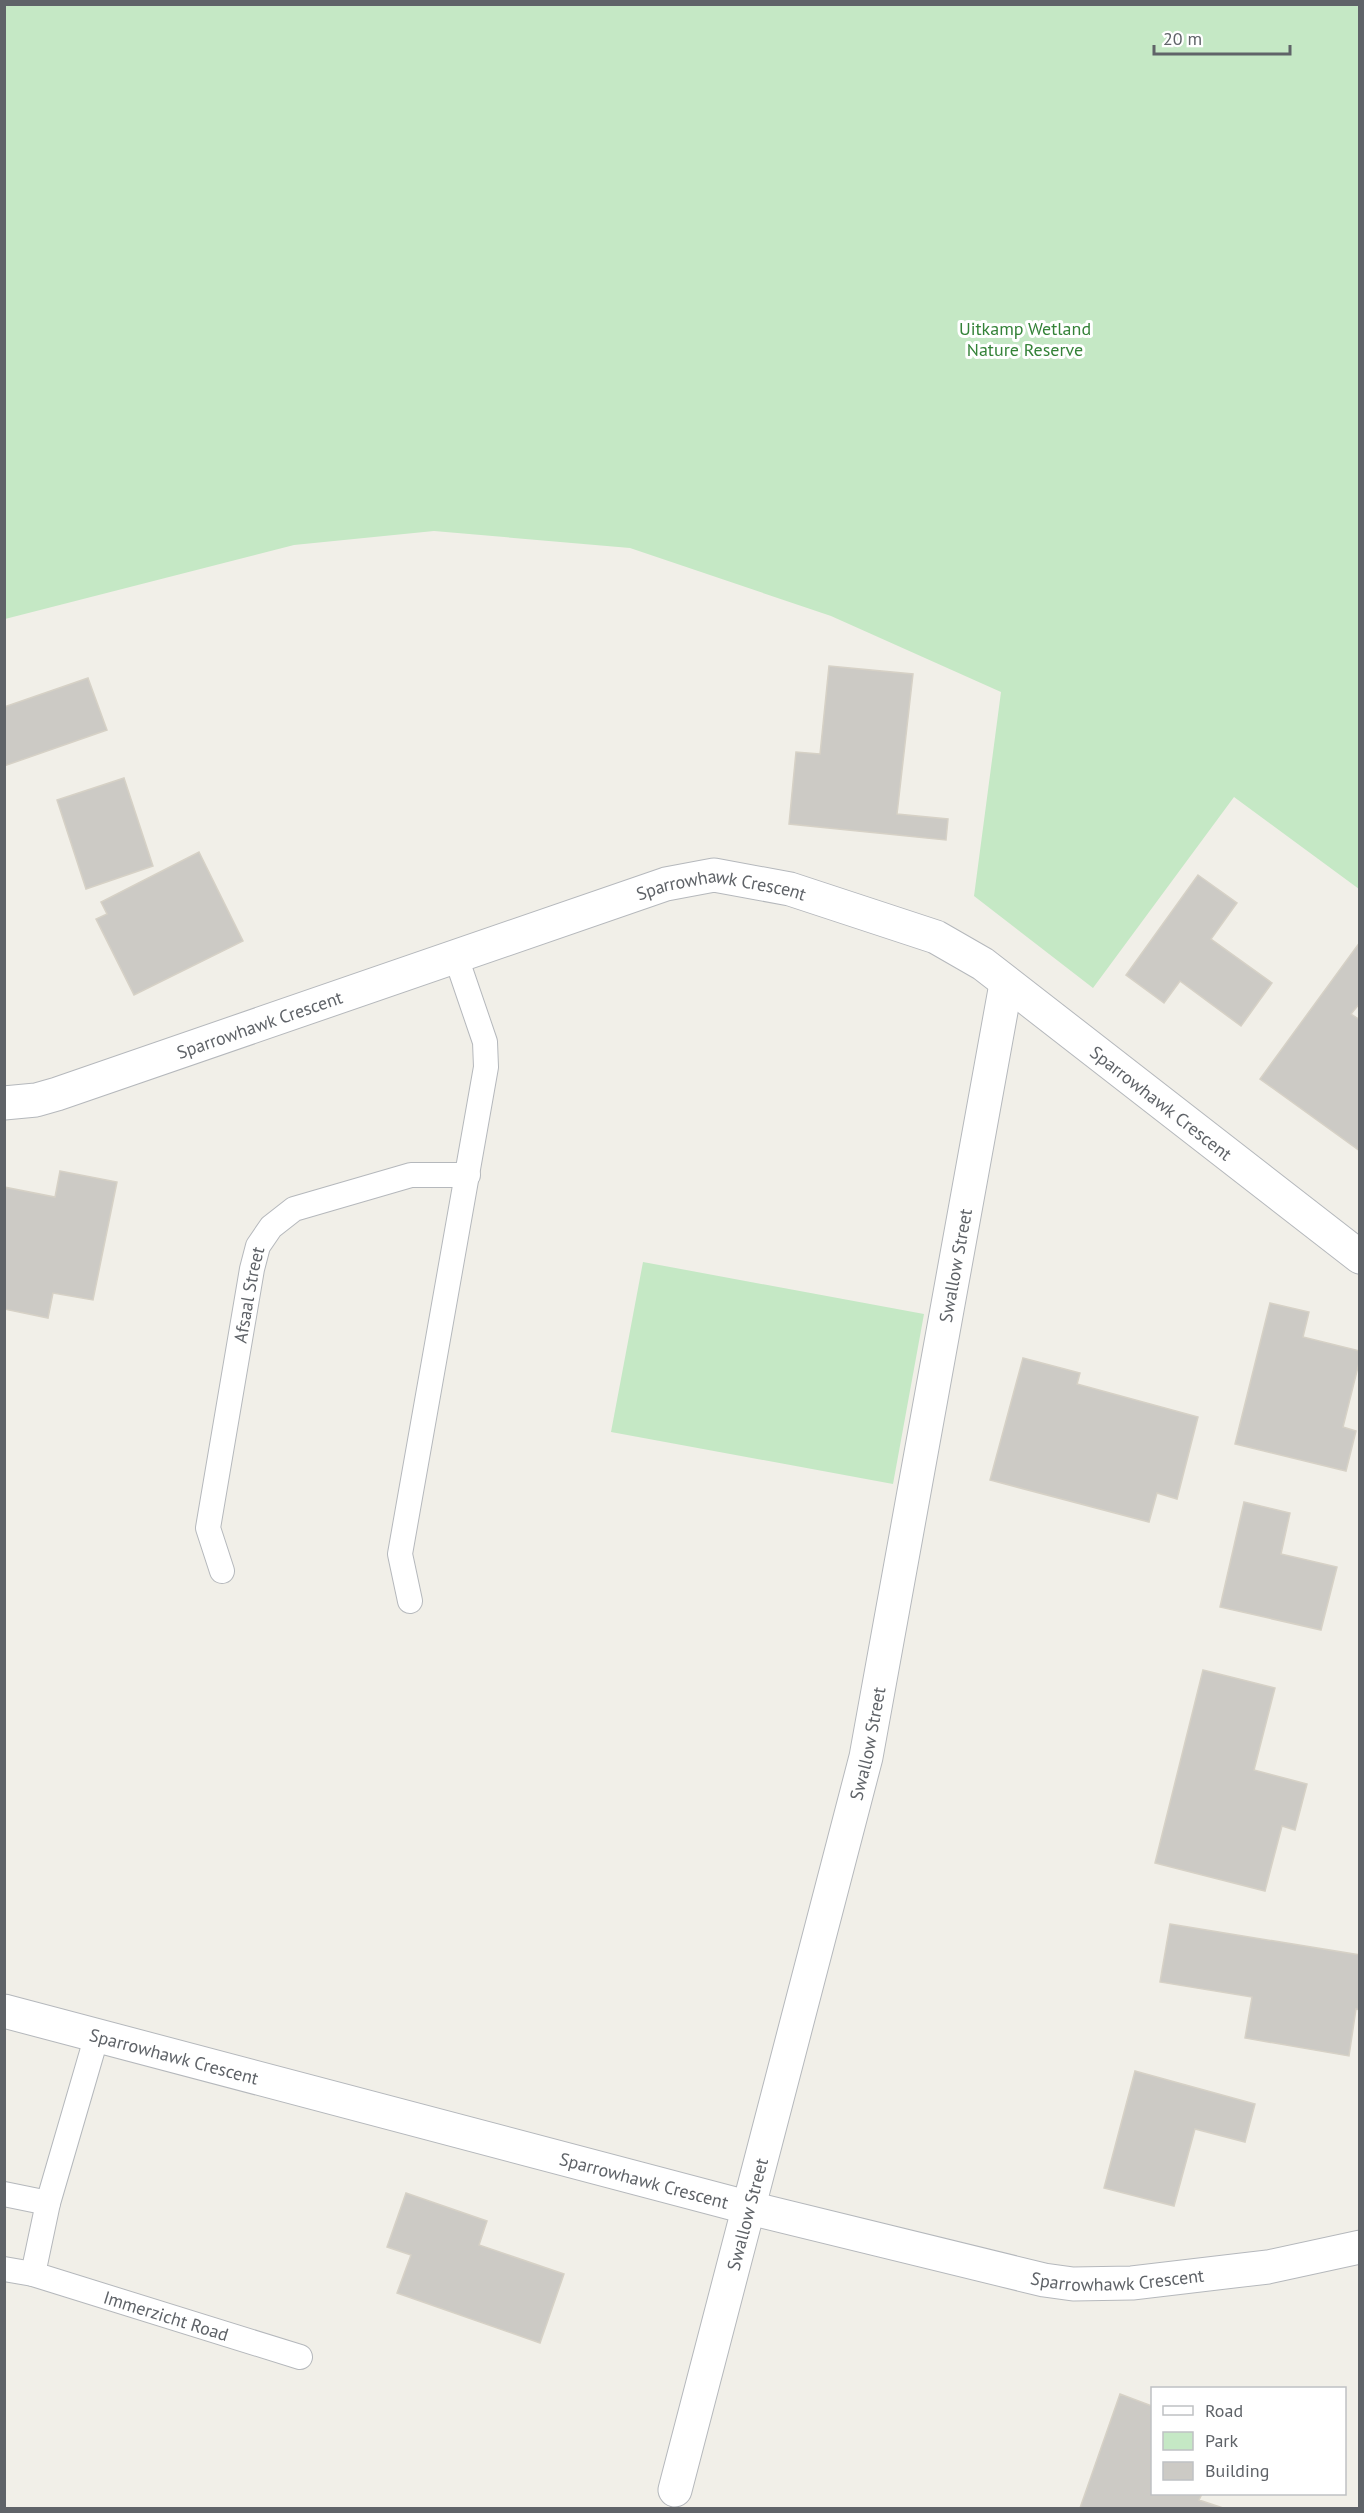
<svg xmlns="http://www.w3.org/2000/svg" width="1364" height="2513" font-family="'PT Sans',sans-serif">
  <style>
    .green { fill: #c5e8c5 }
    .building { fill: #cccac5; stroke: #d6d1c6; stroke-width: 1.5 }
    .lines { fill: none; stroke-linecap: round; stroke-linejoin: round }
    .service-casing { stroke: #b5b8bc; stroke-width: 26 }
    .minor-casing { stroke: #b5b8bc; stroke-width: 35 }
    .service { stroke: #fff; stroke-width: 24 }
    .minor { stroke: #fff; stroke-width: 33 }
    .labels { text-anchor: middle; dominant-baseline: central; stroke-width: 6; stroke-linejoin: round; paint-order: stroke }
    .park-label { font-size: 18px; fill: #348238; stroke: #fff }
    .street-label { font-size: 18px; fill: #5f6368; stroke: #fff }
  </style>
  <rect width="100%" height="100%" fill="#f1efe8"/>
  <path class="green" d="M5,4L1359,5V889L1234,797L1093,988L974,896L1001,692L831,616L630,548L434,531L294,545L5,619Z
    M643,1262L924,1314L893,1484L611,1432Z"/>
  <path class="building" d="M829,666L913,674L897,814L948,819L946,840L789,824L796,752L820,754Z
    M88,678L107,730L4,766V707Z
    M124,778L153,866L86,889L57,800Z
    M199,852L243,941L134,995L96,919L107,914L101,902Z
    M1198,875L1237,903L1211,939L1272,983L1241,1026L1180,981L1164,1003L1126,975Z
    M1360,942V1003L1351,1014L1360,1020V1151L1260,1079Z
    M60,1171L117,1182L93,1300L53,1293L48,1318L4,1309V1187L55,1197Z
    M1270,1303L1309,1312L1303,1337L1360,1351V1359L1343,1427L1356,1431L1346,1471L1235,1444Z
    M1023,1358L1080,1373L1077,1384L1198,1417L1177,1499L1157,1493L1149,1522L990,1480Z
    M1244,1502L1290,1513L1281,1554L1337,1567L1321,1630L1220,1607Z
    M1203,1670L1275,1688L1254,1770L1307,1784L1295,1830L1282,1826L1265,1891L1155,1863Z
    M1170,1924L1360,1955V2010L1356,2009L1349,2056L1245,2038L1252,1997L1160,1982Z
    M1135,2071L1255,2104L1245,2142L1195,2129L1174,2206L1104,2188Z
    M406,2193L487,2221L479,2245L564,2274L540,2343L397,2293L411,2255L387,2247Z
    M1120,2394L1152,2406V2494H1202L1199,2500L1223,2508H1080Z"/>
  <g class="lines">
    <g class="service-casing">
      <g id="service">
        <path id="s1" d="M222,1571L208,1528L252,1269L258,1246L271,1227L294,1209L411,1175H468"/>
        <path d="M410,1601L400,1554L486,1067L485,1042L456,957"/>
        <path id="s2" d="M97,2035L48,2203L33,2274L300,2357"/>
        <path d="M4,2194L48,2203"/>
        <path d="M4,2269L33,2274"/>
      </g>
    </g>
    <g class="minor-casing">
      <g id="minor">
        <path id="s3" d="M4,1103L36,1100L57,1094L666,884L714,875L790,889L936,937L983,964L1360,1257"/>
        <path id="s4" d="M4,2011L750,2208L1044,2280L1073,2284L1132,2283L1268,2267L1360,2247"/>
        <path id="s5" d="M675,2490L866,1757L1006,984"/>
      </g>
    </g>
    <use href="#service" class="service"/>
    <use href="#minor" class="minor"/>
  </g>
  <g class="labels">
    <g class="park-label">
      <text x="1025" y="328">Uitkamp Wetland<tspan x="1025" dy="21">Nature Reserve</tspan></text>
    </g>
    <g class="street-label">
      <text stroke="none"><textPath href="#s3" startOffset="754">Sparrowhawk Crescent</textPath></text>
      <text stroke="none"><textPath href="#s3" startOffset="268">Sparrowhawk Crescent</textPath></text>
      <text stroke="none"><textPath href="#s3" startOffset="1258">Sparrowhawk Crescent</textPath></text>
      <text stroke="none"><textPath href="#s5" startOffset="1257">Swallow Street</textPath></text>
      <text stroke="none"><textPath href="#s1" startOffset="282">Afsaal Street</textPath></text>
      <text stroke="none"><textPath href="#s5" startOffset="771">Swallow Street</textPath></text>
      <text stroke="none"><textPath href="#s4" startOffset="176">Sparrowhawk Crescent</textPath></text>
      <text stroke="none"><textPath href="#s4" startOffset="662">Sparrowhawk Crescent</textPath></text>
      <text stroke="none"><textPath href="#s5" startOffset="285">Swallow Street</textPath></text>
      <text stroke="none"><textPath href="#s4" startOffset="1148">Sparrowhawk Crescent</textPath></text>
      <text stroke="none"><textPath href="#s2" startOffset="387">Immerzicht Road</textPath></text>
    </g>
  </g>
  <rect width="1364" height="2513" fill="none" stroke="#5f6368" stroke-width="12"/>
  <rect x="1151" y="2387" width="195" height="108" fill="#ffffff" stroke="#bfc1c3" stroke-width="1.5"/>
  <rect x="1163" y="2406" width="30" height="9" fill="#ffffff" stroke="#bfc1c3" stroke-width="1.5"/>
  <text x="1205" y="2417" font-size="18" fill="#5f6368">Road</text>
  <rect x="1163" y="2432" width="30" height="18" fill="#c5e8c5" stroke="#bfc1c3" stroke-width="1.5"/>
  <text x="1205" y="2447" font-size="18" fill="#5f6368">Park</text>
  <rect x="1163" y="2462" width="30" height="18" fill="#cccac5" stroke="#bfc1c3" stroke-width="1.5"/>
  <text x="1205" y="2477" font-size="18" fill="#5f6368">Building</text>
  <path d="M1154 45v9h136v-9" fill="none" stroke="#5f6368" stroke-width="3"/>
  <text x="1163" y="45" font-size="18" fill="#5f6368" stroke="#ffffff" stroke-width="4.5" paint-order="stroke">20 m</text>
</svg>
